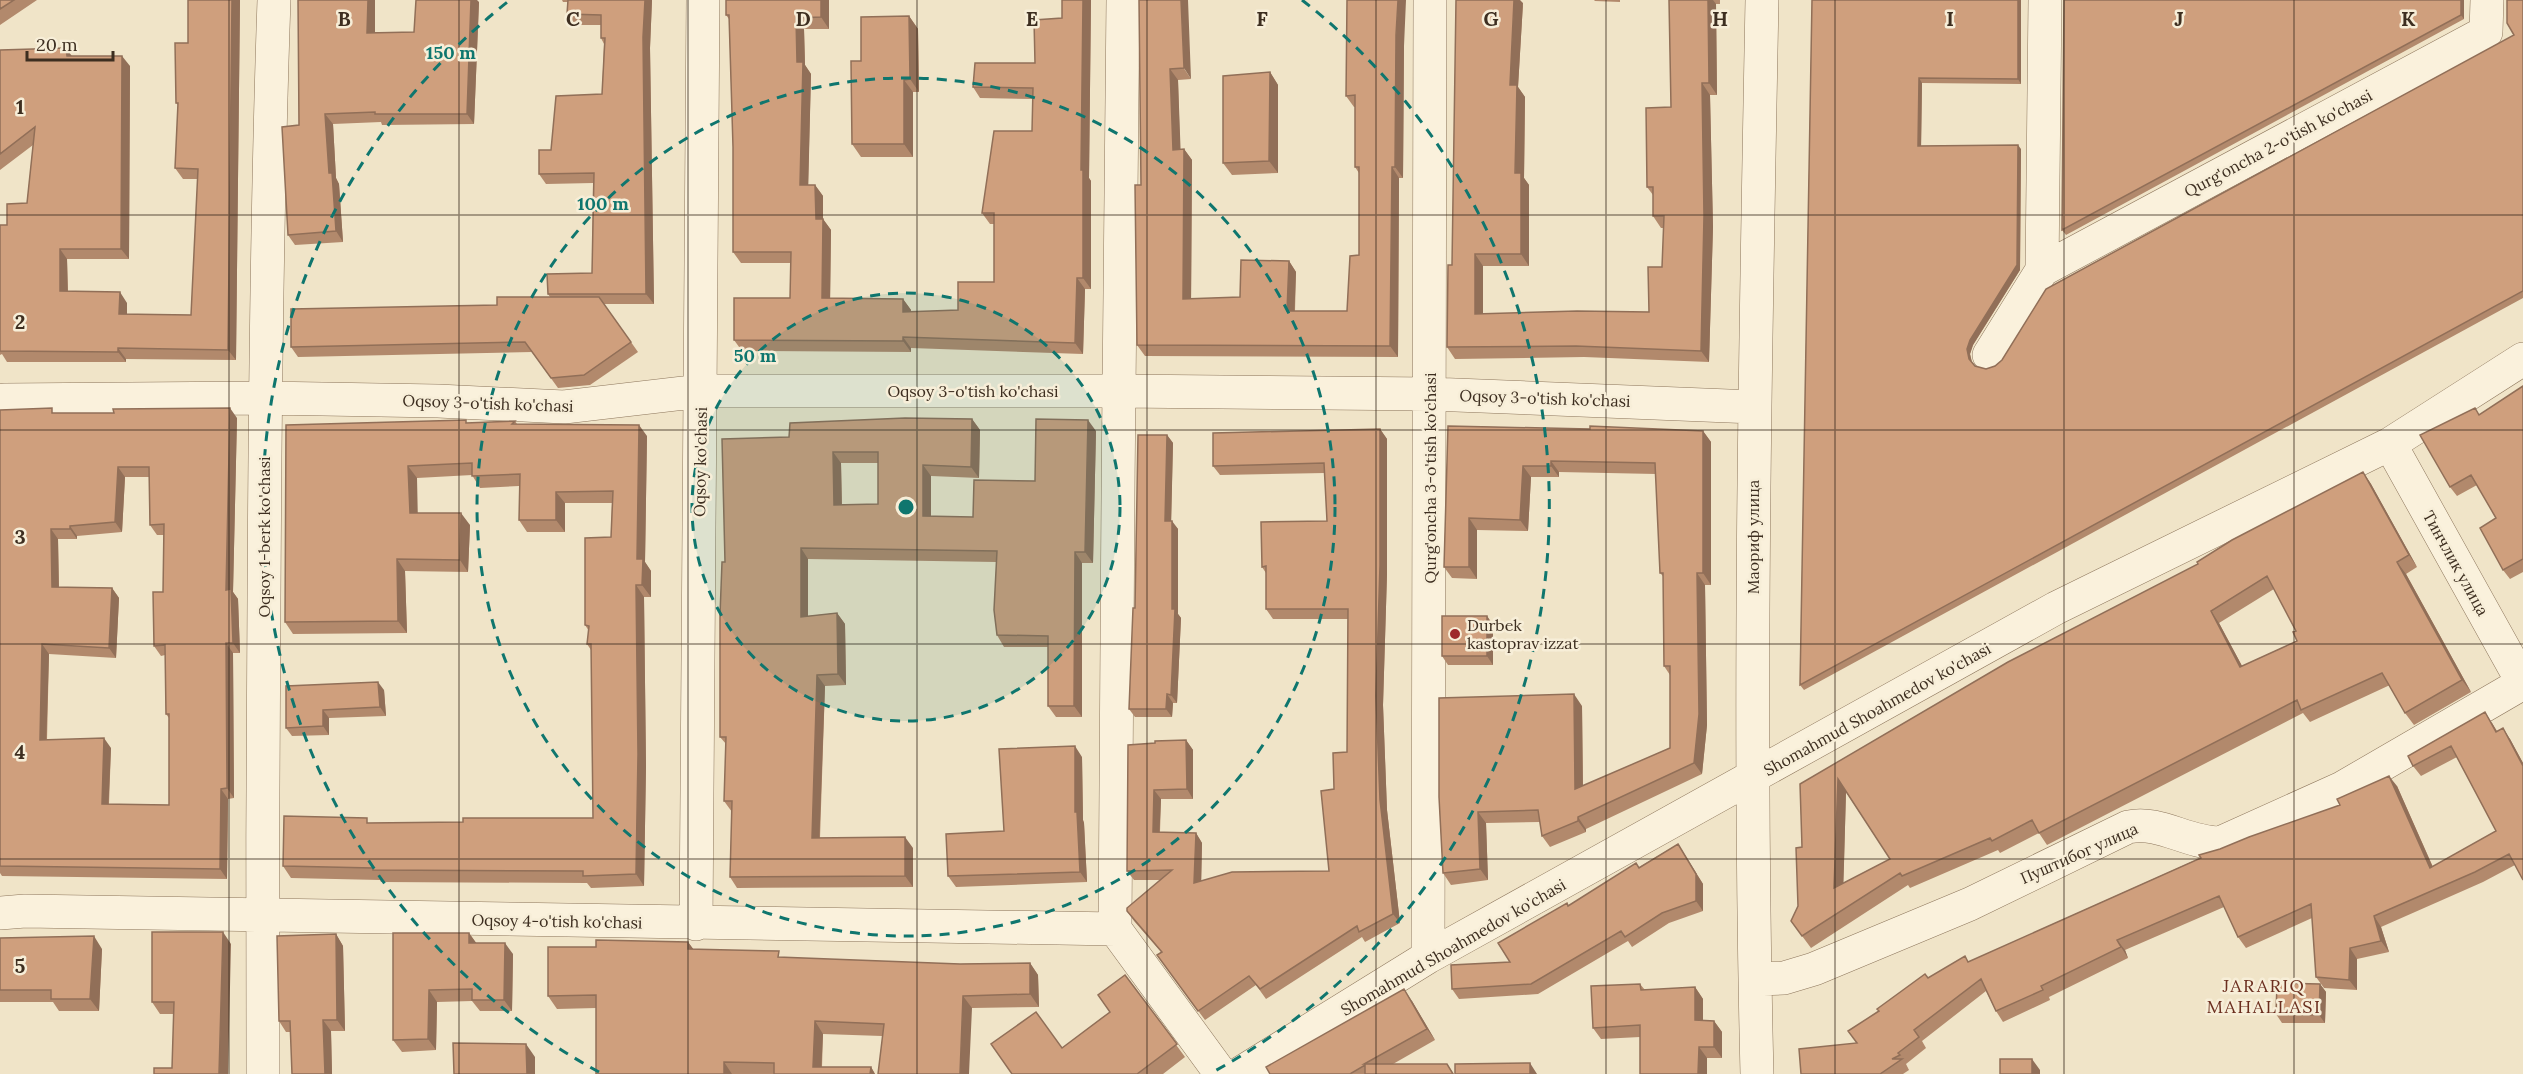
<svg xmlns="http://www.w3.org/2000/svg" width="2523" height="1074" font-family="Lora,serif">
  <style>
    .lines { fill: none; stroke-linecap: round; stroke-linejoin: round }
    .minor-casing { stroke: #8d765c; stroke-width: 34 }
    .minor { stroke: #faf1dc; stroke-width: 33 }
    .wall { fill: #b2896c; fill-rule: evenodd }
    .shaded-wall { fill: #916f58 }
    .building { fill: #cf9f7d; stroke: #916f58; stroke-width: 1.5; fill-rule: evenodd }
    .grid { fill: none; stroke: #3d2e20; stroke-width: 1.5; stroke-opacity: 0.55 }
    .ring { fill: none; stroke: #0f766e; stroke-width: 3; stroke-dasharray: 10 8 }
    .poi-dot { fill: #9e2a2b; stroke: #f7eed8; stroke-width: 2 }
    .labels { text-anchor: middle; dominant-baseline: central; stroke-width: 5; stroke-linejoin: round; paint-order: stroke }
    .street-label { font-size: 16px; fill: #3d2e20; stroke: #f7eed8 }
    .poi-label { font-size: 16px; fill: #3d2e20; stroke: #f7eed8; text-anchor: start }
    .neighbourhood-label { font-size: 18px; letter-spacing: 1.5px; fill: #6b2e1e; stroke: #f7eed8 }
    .grid-label { font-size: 20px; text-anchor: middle; font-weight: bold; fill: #3d2e20; stroke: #f7eed8; stroke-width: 5; stroke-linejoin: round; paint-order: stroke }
    .centre { fill: #0f766e; stroke: #f7eed8; stroke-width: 3 }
    .ring-label { font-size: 18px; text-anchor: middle; font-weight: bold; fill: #0f766e; stroke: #f7eed8; stroke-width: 5; stroke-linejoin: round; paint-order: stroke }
  </style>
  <rect width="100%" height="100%" fill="#f0e4c8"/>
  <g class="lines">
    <g class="minor-casing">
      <path id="minor" d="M2042,270L2486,32L2487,0
        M1989,355L2042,270L2045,0
        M0,402L4,400L265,398L438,401L564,407L701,391H1120L1430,394L1754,407
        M2390,444L2523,683
        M0,913L25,911L1115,929
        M696,924L703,0
        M1115,929C1115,619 1121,310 1123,0
        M1115,929L1221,1074
        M1428,957L1430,0
        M1755,979L1784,978L1814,969L1970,904L2128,827C2160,820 2186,843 2220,843L2342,788L2523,683
        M263,1074C262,916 263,757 264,599C265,399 267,200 274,0
        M1239,1074L1428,957L2056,608L2390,444L2523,359
        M1757,1074C1748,716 1755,358 1762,0"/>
    </g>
    <use href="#minor" class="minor"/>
  </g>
  <path class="wall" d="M0,0H37L0,25Z
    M188,0H240L236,360L126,359V362H7L2,354L0,355V225H7L27,203L33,145L0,170V50L72,56L130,66L129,259H67L68,291L127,303V314L191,315L198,179H183L175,168L178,105L176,103L188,43Z
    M298,0H375V32H414L479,2L474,124L382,125L381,122L333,124L336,178L339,184L343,242L295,245L288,235L299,125Z
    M562,0H652L650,48L654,304H604L638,352L590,385L558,388L532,352L298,357L291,347L497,305L550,297L548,294L592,273L593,183L546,184L539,174L551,150L602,94L604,44L601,38V25H575L567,14L568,2H563Z
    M726,0H829V29H804L805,65L811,74L808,185H815L823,196V219L831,230L830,298L903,299L911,310V312L958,310L994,282V224H990L982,213L1032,131L1033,99L980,98L973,87L1035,63L1062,18V0H1091L1089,178L1091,181V289H1085L1083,354L911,348V352L742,351L734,340L790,298L791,263H741L733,252V147L729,19L726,15Z
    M1139,0L1191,79L1178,80L1180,149H1184L1192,160L1191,299L1240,297L1289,261L1296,272L1295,311H1347L1359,255V173L1355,167V107H1354L1346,96L1404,46L1403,178H1399L1398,357L1145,356L1137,345L1141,185Z
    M1594,0H1620V2L1595,1Z
    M1669,0H1720V4H1716L1717,95H1710L1713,227L1709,362L1584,357L1455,359L1447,347L1452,265L1523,3L1518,87L1525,97L1524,178L1529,185V266H1483V314L1649,312L1662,267L1664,228H1661L1653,216V195L1647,187L1671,107Z
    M1812,0H2021V84L1922,83L1921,146L2021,149L2020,270L1973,345L1970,354L1972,362L1975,366L1986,369L1995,366L2514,35L2523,0V298L1804,690L1800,685Z
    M2464,0V19L2066,235L2062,230Z
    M909,16L918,29L919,92H913V157H861L852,144L861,61Z
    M1270,72L1278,85V173L1232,175L1223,163Z
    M2523,386V572L2510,579L2503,570L2496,518L2477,485L2457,496L2450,487L2479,415Z
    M0,410L55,413L237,418L233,592L238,599L240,653H233L234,798L228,799L227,879L2,876L0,873ZM125,477H149L150,525L157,535H164L163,592L154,646L161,656L165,655L166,714L169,718V805L109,804L111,748L47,740L49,654L116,658L119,598L112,588L59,587L58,539H77V536L122,532Z
    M972,419L980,430L979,478L931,476V517H973L1035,481L1096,431L1093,563H1082V717H1056L1048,706V647H1004L997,635L996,562L808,559V616L837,613L845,624L846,685L825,686L820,838L913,848V887L737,888L730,877L732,812L724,801L726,744L720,737L725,562L789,437ZM841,463H878V504L842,505Z
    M515,421L517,424L647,436L645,562L651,571V597H644L646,766L644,886L591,888L587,883L381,882L380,880L291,878L283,866L371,823L463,822L593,818L591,650L587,644L589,631L585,625L611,537L612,503H565V532H527L519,520V486L480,488L472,475L417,478V513L470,525L468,572L405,571L407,633L293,634L285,622L286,425L468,423Z
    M1448,426L1703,431L1711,442V585H1705L1707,725L1702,774L1586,829V832L1550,847L1542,836L1540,822L1486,823L1488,880L1451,885L1443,873L1439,797L1582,706L1583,786L1670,748V675L1664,666L1663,576L1660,573L1656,474L1559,472V477H1531L1528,531L1477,530V579L1452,578L1444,567Z
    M1380,429L1387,439V574L1383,705L1387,810L1400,923L1365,942L1362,937L1266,999L1256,985L1205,1020L1157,955L1161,952L1134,921L1127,911L1160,880H1134L1127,871L1155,743L1186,740L1193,750V799H1161L1160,832L1196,833L1202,843L1201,881L1329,871L1334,789L1347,752L1348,619H1273L1266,609V573L1262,567L1327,521L1325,473L1220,475L1213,466Z
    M1167,435L1173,443L1171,521L1178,529V614L1181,618L1177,703H1173L1172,717H1135L1129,709L1135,608Z
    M2363,472L2371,484L2417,567L2406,574L2471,692L2414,725L2405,713L2390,685L2310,722L2303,713L2047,845L2039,833L2000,853L1998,850L1910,888L1908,885L1811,948L1791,921L1798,906L1802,847L1800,784L2198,564ZM2274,589L2296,631L2297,641L2242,666L2219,623ZM1846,792L1890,859L1843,883L1844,861Z
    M1487,616L1493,625V665H1448L1442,656Z
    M286,686L384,690L386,716L329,718V735L292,736L286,728Z
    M2492,723L2497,731L2510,739L2523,763V880L2515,865L2483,882L2381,927L2389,952L2357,959V990L2324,988L2316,977L2312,918L2246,948L2238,937L2224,907L2125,950L2128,958L2049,997L2050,1000L2003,1022L1996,1011L1986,991L1922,1041L1926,1048L1906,1064L1909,1070L1903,1074H1801L1857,1043L1928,978L1968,962L2220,849L2397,786L2433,867L2496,831L2457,757L2421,776L2413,766Z
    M1082,757L1083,820L1084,823L1087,882L956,887L948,876L1004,831Z
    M1678,844L1703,884V911L1669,923L1632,947L1628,941L1538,994L1459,999L1452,989L1510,962L1569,905L1639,867Z
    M469,933L476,943L513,954L512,1011H480L472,1001L437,1002L436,1050L402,1052L393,1040Z
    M336,934L343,946L345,1031H331L332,1074H292L291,1032H286L279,1021Z
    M0,938L102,949L99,1011H59L53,1002H0Z
    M688,942L693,949L783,958L960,964L1030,963L1038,975L1039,1007L972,1008L882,1036L823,1034L822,1067H871L875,1074H596V1008L557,1009L548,996L596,947Z
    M231,944L172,1068L174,1014H160L152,1002Z
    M1125,975L1185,1057L1163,1074H1012L1062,1048L1110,1012L1098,995Z
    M1640,984L1645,990L1695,987L1703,999V1020L1714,1021L1722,1032V1058H1707V1074H1640V1037L1601,1039L1593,1028Z
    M2320,984L2326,992L2325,1023H2282L2276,1014Z
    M1412,1001L1435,1040L1393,1064H1447L1454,1074H1270Z"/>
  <path class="shaded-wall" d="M232,0H240L236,360L228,350Z
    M368,0H375V43L367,33Z
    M471,0H477L479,2L474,124L467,114Z
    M645,0H652L650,48L654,304L646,294L643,37Z
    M821,0H829V29L821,17Z
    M1083,0H1091L1089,178L1091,181V289L1083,278L1081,170Z
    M1181,0H1188L1191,79L1184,68Z
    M1398,0H1406L1404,46L1403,178L1395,167L1396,35Z
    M1514,0H1520L1523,3L1518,87L1525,97L1524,178L1529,185V266L1521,254L1510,85Z
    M1708,0H1713L1716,4L1717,95L1709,83Z
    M2018,0H2021V84L2018,79Z
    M2461,0H2464V19L2461,15Z
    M909,16L918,29L919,92L910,79Z
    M796,18L804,29L805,65L811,74L808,196L800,185Z
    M66,48L74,59L67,56Z
    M122,56L130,66L129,259L121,249Z
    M1170,69L1178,80L1181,161L1173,150Z
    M1270,72L1278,85V173L1269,161Z
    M1919,78L1922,83L1921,151L1918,146Z
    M904,80L913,92V157L904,144Z
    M1702,83L1710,95L1713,227L1709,362L1701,351Z
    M325,114L333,124L336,178L339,184L343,242L336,231L329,173Z
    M2018,145L2021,149L2020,270L1973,345L1970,354L1972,363L1969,359L1967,349Z
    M1184,149L1192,160L1191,310L1183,299Z
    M1392,167L1399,178L1398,357L1390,346Z
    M815,185L823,196V219L831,230L830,310L822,298L816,219Z
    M60,249L67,259L68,302L60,291Z
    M1475,254L1483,266V326L1475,314Z
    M1289,261L1296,272L1294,322L1287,311Z
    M1077,278L1085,289L1083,354L1075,343Z
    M120,292L127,303V325L119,314Z
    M903,299L911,310V324L903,312Z
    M903,337L911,348V352L903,341Z
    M118,348L126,359V362L118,352Z
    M230,408L237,418L233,592L238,599L240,653L233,643L226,590Z
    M972,419L980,430L979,478L971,467Z
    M1088,420L1096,431L1093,563L1085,552Z
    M639,425L647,436L645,562L651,571V597L642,585L637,559Z
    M1380,429L1387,439V574L1383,705L1387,810L1400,923L1393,914L1380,800L1376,696Z
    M1703,431L1711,442V585L1703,573Z
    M1167,435L1173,443L1171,529L1165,521Z
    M833,452L841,463L842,516L834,505Z
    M1551,461L1559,472V477L1551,466Z
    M923,465L931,476V528L923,516Z
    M408,466L417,478L418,524L410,513Z
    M1523,466L1531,477L1528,531L1520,520Z
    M118,467L125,477L122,532L115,522Z
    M2363,472L2371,484L2417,567L2409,555Z
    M556,492L565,503V532L556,520Z
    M461,513L470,525L468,572L460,560Z
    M1469,518L1477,530V579L1469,567Z
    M1172,521L1178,529V614L1181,618L1177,703L1171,695Z
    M70,526L77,536V539L70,529Z
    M51,529L58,539L59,597L52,587Z
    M801,548L808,559V628L801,617Z
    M1075,552L1082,563V717L1074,706Z
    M397,559L405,571L407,633L398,621Z
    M2397,562L2406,574L2471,692L2462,680Z
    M1697,573L1705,585L1707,725L1702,774L1694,763Z
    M636,585L644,597L646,766L644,886L636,874Z
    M112,588L119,598L116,658L109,648Z
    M2211,611L2219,623L2249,679L2240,667Z
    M837,613L845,624L846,685L838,674Z
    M1487,616L1493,625V665L1487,656Z
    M226,643L233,653L234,798L227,788Z
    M42,644L49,654L46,750L40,740Z
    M817,675L825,686L819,849L812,838Z
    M378,682L384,690L386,716L380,707Z
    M1167,694L1173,703L1172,717L1166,709Z
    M1574,694L1582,706L1583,800L1575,789Z
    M323,710L329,718V735L323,726Z
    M2485,712L2492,723L2503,742L2496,732Z
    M2503,728L2510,739L2523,763V766Z
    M104,738L111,748L108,814L102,804Z
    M1186,740L1193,750V799L1187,789Z
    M1075,746L1082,757L1083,820L1084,823L1087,882L1080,872L1075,812Z
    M2389,776L2397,786L2438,879L2430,868Z
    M1838,779L1846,791L1843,900L1834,888Z
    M221,789L228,799L227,879L220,869Z
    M1154,790L1161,799L1159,842L1153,832Z
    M1478,812L1486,823L1488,880L1480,869Z
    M1578,817L1586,829V832L1578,821Z
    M1196,833L1202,843L1201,893L1194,883Z
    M905,837L913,848V887L905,876Z
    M1678,844L1703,884V911L1696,901Z
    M2374,916L2381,927L2389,952L2381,941Z
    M223,932L231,944L228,1074H219Z
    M469,933L477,944L469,943Z
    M336,934L343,946L345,1031L337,1020Z
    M94,936L102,949L99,1011L90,999Z
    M2117,940L2125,950L2128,958L2121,947Z
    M688,942L697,954L688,949Z
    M505,943L513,954L512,1011L504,1000Z
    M2350,948L2357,959V990L2349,980Z
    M1030,963L1038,975L1039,1007L1030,994Z
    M2320,984L2326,992L2325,1023L2319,1015Z
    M1695,987L1703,999V1032L1695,1020Z
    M1404,989L1412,1001L1435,1040L1427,1029Z
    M429,990L437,1002L436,1050L428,1039Z
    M963,996L972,1008L969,1074H960Z
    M323,1020L331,1031L332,1074H325Z
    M815,1021L823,1034L821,1074L813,1067Z
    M1714,1021L1722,1032V1058L1714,1047Z
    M526,1044L535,1057V1074H527Z
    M1699,1047L1707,1058V1074H1698Z
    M2032,1059L2040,1070V1074H2032Z
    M724,1062L732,1074H724Z
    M1530,1063L1537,1074H1530Z
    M871,1067L875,1074H870Z"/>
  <path class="building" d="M0,0H14L0,9Z
    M188,0H232L228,350L118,348V352L0,351V225H7V204L27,203L35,127L0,154V50L66,48L67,56H122L121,249H60V291L120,292L119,314L191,315L198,169L175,168L178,103H176L175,43H188Z
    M298,0H368L367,33L414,32L416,0H471L467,114H375V112L325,114L329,173H332L336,231L288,235L282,127L299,125Z
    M568,0H645L643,37L646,294H548L547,274L592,273L594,173L539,174V150H551L556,96L602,94L605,38H601V15L567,14Z
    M726,0H821V17L796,18L797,62H803L800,185H815L816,219H823L822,298L903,299V312L958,310V282H994V213H982L994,131H1032L1033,88L973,87L975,63H1035L1034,20L1062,18V0H1083L1081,170H1083V278H1077L1075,343L903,337V341L734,340V298H790L791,252H733V147L729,15H726Z
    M1139,0H1181L1184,68L1170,69L1173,150L1184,149L1183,299L1240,297L1241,260L1289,261L1287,311H1347L1350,256L1359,255V167H1355V95L1346,96L1347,0H1398L1396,35L1395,167H1392L1390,346L1137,345L1135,185H1141Z
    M1456,0H1514L1510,85H1517L1515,173H1521V254H1475V314L1577,311L1649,312L1648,267H1662L1664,216H1653V187H1647L1646,108L1671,107L1669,0H1708L1709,83H1702L1704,216L1701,351L1576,346L1447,347L1448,265H1452Z
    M1812,0H2018V79L1919,78L1918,146L2018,145L2017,265L1970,340L1967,349L1969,359L1975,366L1986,369L1995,366L2002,360L2046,289L2514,35L2507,23V0H2523V291L1800,685Z
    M2064,0H2461V15L2062,230Z
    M909,16L910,79L904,80V144H852L851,61H861V17Z
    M1270,72L1269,161L1223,163V76Z
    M497,297H599L631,342L584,375L551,378L525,342L291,347V309L497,305Z
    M2523,386V559L2503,570L2480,528L2496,518L2471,475L2450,487L2420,435L2475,408L2479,415Z
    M52,408V413H114L113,409L230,408L226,590L231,589L233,643H226L227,788L221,789L220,869L0,866V410ZM118,467H149L150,525L164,524L163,592H153L154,646L165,645L166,714H169V805L102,804L104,738L40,740L42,644L109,648L112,588L52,587L51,529H70V526L115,522Z
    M905,418L972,419L971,467L923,465V516L973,517L974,480L1035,481L1036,419L1088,420L1085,552H1075L1074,706H1048V636L997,635L994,610L997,551L801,548V617L837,613L838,674L817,675L812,838L905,837V876L730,877L732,801H724L726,737H720V615L722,562H725L722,439L789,437L790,423ZM833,452H878V504L834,505Z
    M466,420V423L515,421L512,424L639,425L637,559H643L642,585H636L638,754L636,874L583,876V871L373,870V868L283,866L284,816L367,818V823L463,822V818H593L591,644H587L589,626L585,625V538L611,537L613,491L556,492V520H519L520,474L472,476V463L408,466L410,513H461L460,560L397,559L398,621L285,622L286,425Z
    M1448,426L1590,429V426L1703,431V573H1697L1699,714L1694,763L1578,817V821L1542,836L1538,810L1478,812L1480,869L1443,873L1439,797V698L1574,694L1575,789L1670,748V666H1664L1663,573H1660L1655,463L1551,461V466H1523L1520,520L1469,518V567H1444Z
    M1380,429V565L1376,696L1380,800L1393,914L1359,932L1357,926L1260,989L1249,976L1198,1011L1157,955L1162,952L1127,911V908L1172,870L1127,871L1128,745L1155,743V741L1186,740L1187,789L1154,790L1153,832L1196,833L1194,883L1232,872L1329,871L1321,791L1334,789L1333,753L1347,752L1348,609H1266V566L1262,567L1261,522L1327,521L1324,463L1213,466V433Z
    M1138,435H1167L1165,521H1172V609H1175L1171,695L1167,694L1166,709H1129L1133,608H1135Z
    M2363,472L2409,555L2397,562L2462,680L2405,713L2382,673L2301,710L2297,700L2039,833L2032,820L1992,841L1990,838L1902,876L1900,873L1802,936L1791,921L1798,906L1796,848L1802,847L1800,784L2008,662L2198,564L2197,562L2232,540ZM2267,576L2296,631L2293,632L2297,641L2240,667L2211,611ZM1838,779L1890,859L1834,888Z
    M1442,616H1487V656H1442Z
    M378,682L380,707L323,710V726L286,728V686Z
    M2485,712L2496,732L2503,728L2523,766V880L2509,854L2475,872L2374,916L2381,941L2350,948L2349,980L2316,977L2311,904L2238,937L2219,896L2117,940L2121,947L2041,986L2043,990L1996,1011L1981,979L1914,1030L1919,1037L1898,1053L1900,1055L1892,1059H1902L1880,1074H1801L1799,1049L1857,1043L1848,1031L1879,1011L1877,1009L1925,974L1928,978L1965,956L1968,962L2201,858L2199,855L2220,849L2249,837L2340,805L2337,799L2389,776L2430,868L2496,831L2451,746L2413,766L2408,756Z
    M1075,746V812H1077L1080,872L948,876L946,834L1004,831L999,749Z
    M1678,844L1696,874V901L1662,913L1625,937L1621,931L1531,984L1452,989L1451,965L1510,962L1498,943L1567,903L1568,906L1636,863L1639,868Z
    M152,932H223L219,1074H154V1068H172L174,1002H152Z
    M393,933H469V943H505L504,1000H472V989L429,990L428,1039L393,1040Z
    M336,934L337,1020H323L325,1074H292L290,1021H279L277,936Z
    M94,936L90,999H51V990H0V938Z
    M596,940L688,942V949L779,951L778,957L960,964L1030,963V994L963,996L960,1074H878L884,1024L815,1021L813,1067H871L870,1074H774V1063L724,1062V1074H596V995L548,996V947H596Z
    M1125,975L1177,1044L1137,1074H1012L991,1044L1036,1012L1062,1048L1110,1012L1098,995Z
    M2277,983L2320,984L2319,1015L2276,1014Z
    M1640,984L1641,990L1695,987V1020L1714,1021V1047H1699L1698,1074H1640V1025L1593,1028L1591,986Z
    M1404,989L1427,1029L1364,1064H1447L1453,1074H1365V1065L1350,1074H1270L1266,1067Z
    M453,1043L526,1044L527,1074H454Z
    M2000,1059H2032V1074H2000Z
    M1530,1063V1074H1455V1064Z"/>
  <path class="grid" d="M229,0V1074M459,0V1074M688,0V1074M917,0V1074M1147,0V1074M1376,0V1074M1606,0V1074M1835,0V1074M2064,0V1074M2294,0V1074M0,215H2523M0,430H2523M0,644H2523M0,859H2523"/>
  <circle cx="906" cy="507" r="214" fill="#0f766e" fill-opacity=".12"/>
  <g class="ring">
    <circle cx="906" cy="507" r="214"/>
    <circle cx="906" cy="507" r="429"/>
    <path d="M599 1072A643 643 0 0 1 510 0M1302 0A643 643 0 0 1 1213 1072"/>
  </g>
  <circle class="poi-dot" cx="1455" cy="634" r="6"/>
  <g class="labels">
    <g class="street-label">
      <text transform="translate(2278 143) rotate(-28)">Qurg'oncha 2-o'tish ko'chasi</text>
      <text x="973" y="391">Oqsoy 3-o'tish ko'chasi</text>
      <text transform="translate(1545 398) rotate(2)">Oqsoy 3-o'tish ko'chasi</text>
      <text transform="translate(488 403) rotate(2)">Oqsoy 3-o'tish ko'chasi</text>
      <text transform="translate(700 462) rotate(-89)">Oqsoy ko'chasi</text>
      <text transform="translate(1430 478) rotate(-90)">Qurg'oncha 3-o'tish ko'chasi</text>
      <text transform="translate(264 537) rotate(-90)">Oqsoy 1-berk ko'chasi</text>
      <text transform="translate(1753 537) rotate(-90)">Маориф улица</text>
      <text transform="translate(2456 563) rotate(61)">Тинчлик улица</text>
      <text transform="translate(1877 709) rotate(-29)">Shomahmud Shoahmedov ko'chasi</text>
      <text transform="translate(2079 853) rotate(-24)">Пуштибог улица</text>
      <text transform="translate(557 921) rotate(1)">Oqsoy 4-o'tish ko'chasi</text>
      <text transform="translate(1453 947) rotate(-30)">Shomahmud Shoahmedov ko'chasi</text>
    </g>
    <g class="poi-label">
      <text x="1467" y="625">Durbek<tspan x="1467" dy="18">kastoprav izzat</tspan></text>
    </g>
    <g class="neighbourhood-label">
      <text x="2264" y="985">JARARIQ<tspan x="2264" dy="21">MAHALLASI</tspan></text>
    </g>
  </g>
  <g class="grid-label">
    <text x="344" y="26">B</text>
    <text x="573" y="26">C</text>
    <text x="803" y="26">D</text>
    <text x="1032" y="26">E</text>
    <text x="1262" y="26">F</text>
    <text x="1491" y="26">G</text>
    <text x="1720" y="26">H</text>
    <text x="1950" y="26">I</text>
    <text x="2179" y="26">J</text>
    <text x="2408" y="26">K</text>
    <text x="20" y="114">1</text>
    <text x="20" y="329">2</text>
    <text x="20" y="544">3</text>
    <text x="20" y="759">4</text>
    <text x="20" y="973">5</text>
  </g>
  <circle cx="906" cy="507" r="9" class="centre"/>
  <g class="ring-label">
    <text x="451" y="59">150 m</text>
    <text x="603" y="210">100 m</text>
    <text x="755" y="362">50 m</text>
  </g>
  <path d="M27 51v9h86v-9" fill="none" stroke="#3d2e20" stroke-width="3"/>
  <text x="36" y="51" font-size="18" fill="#3d2e20" stroke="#f7eed8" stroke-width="4.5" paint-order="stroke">20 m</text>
</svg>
